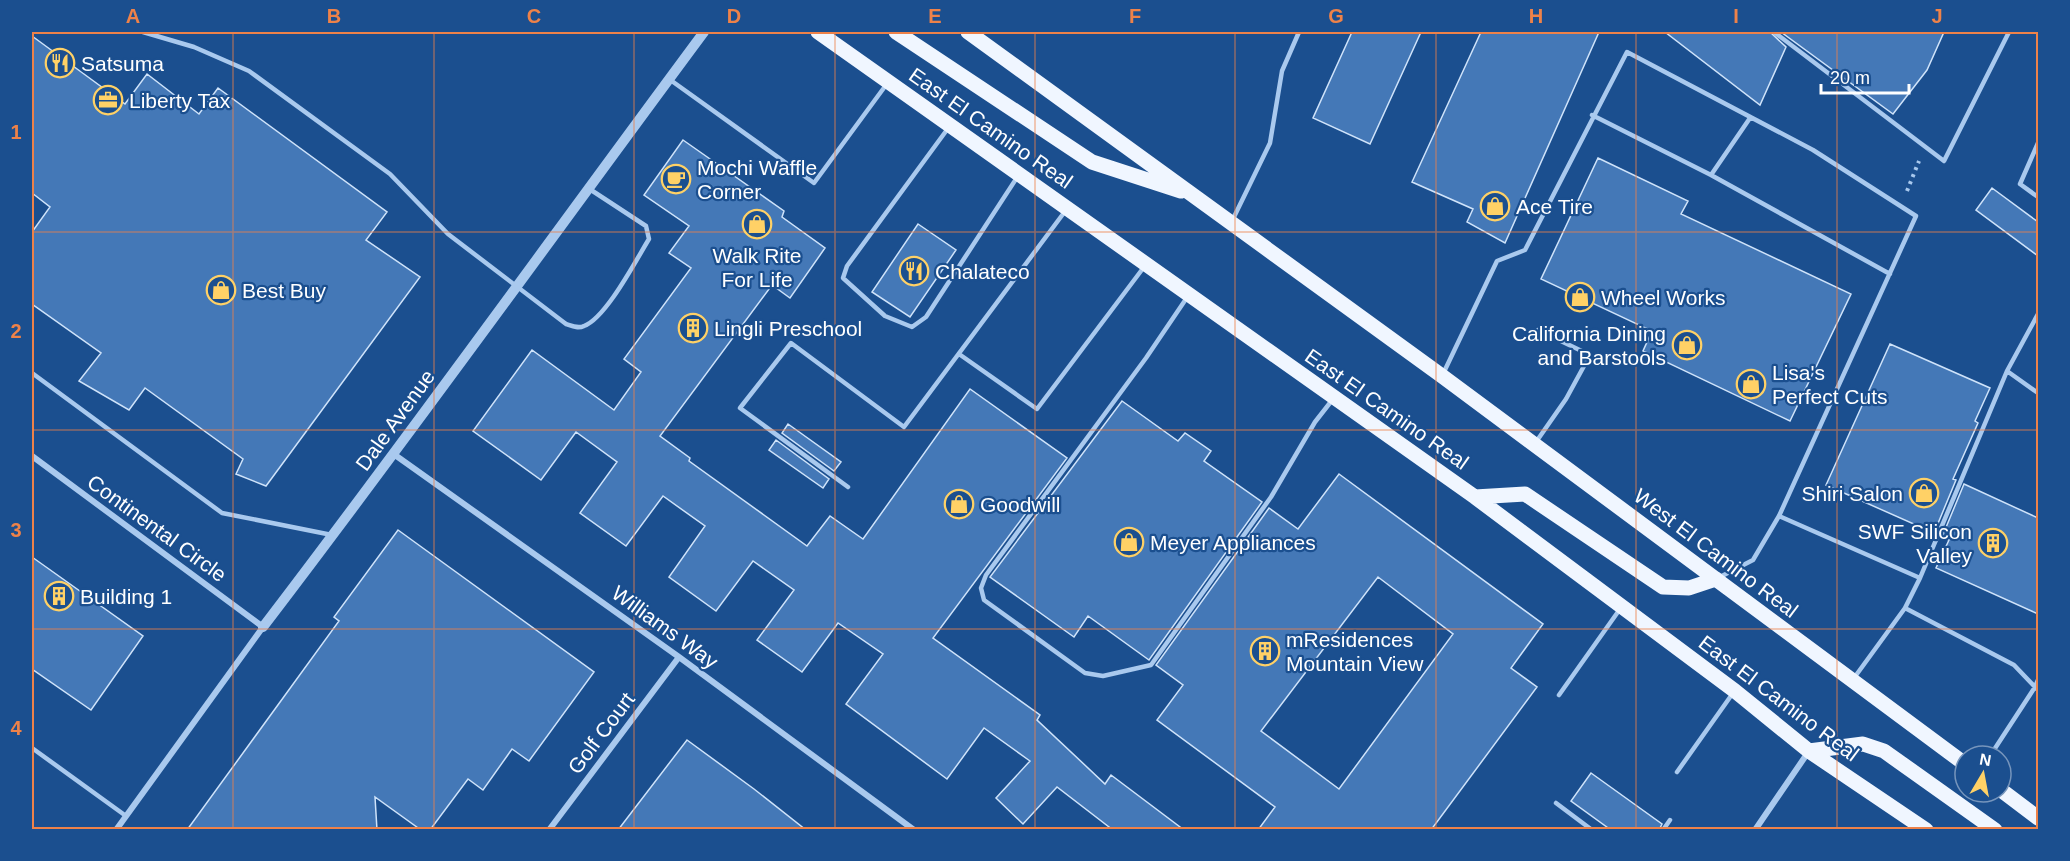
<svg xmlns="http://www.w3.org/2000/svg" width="2070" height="861" font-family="Helvetica,sans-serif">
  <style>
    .building { fill: #4478b7; stroke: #cfe3fa; stroke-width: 1.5; fill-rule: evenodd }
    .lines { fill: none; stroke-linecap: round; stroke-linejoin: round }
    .path { stroke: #a9c9ee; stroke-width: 4; stroke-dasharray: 3 4.5; stroke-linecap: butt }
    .service { stroke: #a9c9ee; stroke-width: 4.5 }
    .minor { stroke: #a9c9ee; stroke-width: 6 }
    .tertiary { stroke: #a9c9ee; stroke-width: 10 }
    .primary { stroke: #f0f6ff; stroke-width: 15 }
    .grid { fill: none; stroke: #ee8249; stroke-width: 1.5; stroke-opacity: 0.55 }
    .labels { text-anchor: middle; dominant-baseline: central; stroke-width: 4.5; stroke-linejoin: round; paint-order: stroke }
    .poi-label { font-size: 21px; fill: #fff; stroke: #1b4f8f; text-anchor: start }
    .street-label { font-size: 21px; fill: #fff; stroke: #1b4f8f }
    .neatline { fill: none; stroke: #ee8249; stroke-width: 2 }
    .grid-label { font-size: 20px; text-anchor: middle; font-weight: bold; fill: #ee8249 }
  </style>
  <rect width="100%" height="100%" fill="#1b4f8f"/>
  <path class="building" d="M1352,32H1421L1370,144L1313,118Z
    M1481,32H1599L1505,243L1467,222L1473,209L1412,182Z
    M1665,32H1770L1786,47L1760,105Z
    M1781,32H1944L1927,70L1893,114Z
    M32,36L125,104L147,74L199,114L218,88L387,212L366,240L420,277L266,486L236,474L243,459L145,388L129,410L79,381L101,353L32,304V232L50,207L32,193Z
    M683,140L784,211L782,217L825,248L790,298L772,285L660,436L690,458L689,461L807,546L830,516L863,539L970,389L1067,458L933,638L1040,715L1037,720L1105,784L1111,775L1184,830H1113L1057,787L1023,824L996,798L1030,761L984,728L947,779L846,704L883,654L838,623L802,672L757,640L794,590L753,561L716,611L669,577L705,526L663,496L626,546L580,513L617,462L576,432L541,480L473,431L532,350L614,410L641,372L624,359L691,268L669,253L689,226L644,195Z
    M1598,158L1688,201L1681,214L1851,294L1790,421L1643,351L1652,331L1541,279Z
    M1992,188L2038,222V256L1976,210Z
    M918,224L956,250L910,317L872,292Z
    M1890,344L1990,388L1975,421L1978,423L1953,479L1956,480L1934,533L1826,485Z
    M1122,401L1178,441L1185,433L1211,451L1204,461L1262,502L1149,660L1088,616L1074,637L990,577Z
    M788,424L841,462L834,471L782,433Z
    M776,440L829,479L823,488L769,450Z
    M1339,474L1543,624L1511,668L1537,687L1431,830H1258L1275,807L1157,720L1183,685L1156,665L1269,508L1298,529ZM1378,577L1453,634L1339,789L1261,731Z
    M1964,484L2038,518V614L1936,568L1949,540L1942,537Z
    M398,530L594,672L529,761L512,749L483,790L468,779L430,830H421L375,797L377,830H187L339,621L334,617Z
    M32,557L143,636L91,710L32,669Z
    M687,740L754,789L806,830H618Z
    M1591,773L1662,824L1659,830H1611L1571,801Z"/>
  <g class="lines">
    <path class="path" d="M1907,191L1919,161"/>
    <path class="service" d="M143,32L194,47L249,71L390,174L448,234L566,324C572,326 578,329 584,326C606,318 636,260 649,239L646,226L588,188
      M1774,32L1944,161L2009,32
      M669,79L814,183L886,85
      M1592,115L1711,175L1890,274
      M949,127L847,266L843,278L885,316L912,327L926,317L1018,176
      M2038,143L2020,184L2038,197
      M1711,175L1750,118
      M1233,219L1270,143L1282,71L1299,32
      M1188,296L1146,358L986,575L981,588L984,600L1085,673L1103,676L1151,665L1271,497L1315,422L1333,399
      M959,354L1037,409L1144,267
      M2007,371L2038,393
      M32,373L222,513L332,535
      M1443,374L1497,261L1525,250L1627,52L1813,150L1916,216L1779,516L1753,560L1718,578
      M1536,442L1566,399L1590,355L1538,330
      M848,487L740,408L791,343L904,427L1066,210
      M1779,516L1920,578L1905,608L2014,665L2035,687L2038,680
      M1920,578L2007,371L2038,314
      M1854,678L1905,608
      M1559,695L1620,609
      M32,748L126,816
      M1990,756L2035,687L2038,690
      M1677,772L1733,693
      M1556,803L1592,830
      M1663,830L1670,820"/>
    <path class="minor" d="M395,455L679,657L914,830
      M32,456L263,627L116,830
      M549,830L679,657
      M1755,830L1809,751"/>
    <path class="tertiary" d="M263,627C413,431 557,230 704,32"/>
    <path class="primary" d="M818,32L1475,497L1735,691L1809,751L1926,830
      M896,32L1092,162L1181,191
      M968,32L1442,376L1965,764
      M1475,497L1525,494L1663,587L1689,588L1716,579
      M1809,751L1863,744L1884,751L1995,830
      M2001,790L2038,818"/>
  </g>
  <path class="grid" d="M233,32V830M434,32V830M634,32V830M835,32V830M1035,32V830M1235,32V830M1436,32V830M1636,32V830M1837,32V830M32,232H2038M32,430H2038M32,629H2038"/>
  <defs>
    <g id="restaurant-ring" transform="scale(1.5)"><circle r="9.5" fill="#1b4f8f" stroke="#ffd166" stroke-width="1.5"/><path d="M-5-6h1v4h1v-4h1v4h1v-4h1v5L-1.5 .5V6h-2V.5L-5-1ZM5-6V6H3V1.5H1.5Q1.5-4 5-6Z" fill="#ffd166"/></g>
    <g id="office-ring" transform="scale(1.5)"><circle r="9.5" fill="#1b4f8f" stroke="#ffd166" stroke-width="1.5"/><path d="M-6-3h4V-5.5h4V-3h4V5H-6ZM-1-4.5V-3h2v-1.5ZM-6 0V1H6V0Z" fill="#ffd166"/></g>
    <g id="cafe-ring" transform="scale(1.5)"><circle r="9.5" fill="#1b4f8f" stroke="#ffd166" stroke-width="1.5"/><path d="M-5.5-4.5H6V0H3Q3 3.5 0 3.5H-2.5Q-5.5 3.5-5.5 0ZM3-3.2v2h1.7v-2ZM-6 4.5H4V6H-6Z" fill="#ffd166"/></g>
    <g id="shop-ring" transform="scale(1.5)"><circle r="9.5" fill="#1b4f8f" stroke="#ffd166" stroke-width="1.5"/><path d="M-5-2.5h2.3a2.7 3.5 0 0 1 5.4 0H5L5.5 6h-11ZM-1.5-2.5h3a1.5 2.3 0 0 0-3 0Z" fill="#ffd166"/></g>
    <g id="building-ring" transform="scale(1.5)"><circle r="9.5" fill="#1b4f8f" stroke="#ffd166" stroke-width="1.5"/><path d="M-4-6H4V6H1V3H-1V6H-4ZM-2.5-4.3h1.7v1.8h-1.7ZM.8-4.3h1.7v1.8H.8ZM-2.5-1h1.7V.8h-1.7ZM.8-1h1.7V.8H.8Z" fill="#ffd166"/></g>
  </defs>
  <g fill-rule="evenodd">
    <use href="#restaurant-ring" x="60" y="63"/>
    <use href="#office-ring" x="108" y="100"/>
    <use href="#cafe-ring" x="676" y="179"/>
    <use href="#shop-ring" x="1495" y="206"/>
    <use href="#shop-ring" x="757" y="224"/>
    <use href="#restaurant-ring" x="914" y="271"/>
    <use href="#shop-ring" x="221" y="290"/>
    <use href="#shop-ring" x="1580" y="297"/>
    <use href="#building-ring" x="693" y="328"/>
    <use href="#shop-ring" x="1687" y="345"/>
    <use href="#shop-ring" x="1751" y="384"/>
    <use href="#shop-ring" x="1924" y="493"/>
    <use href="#shop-ring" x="959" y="504"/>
    <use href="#shop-ring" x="1129" y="542"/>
    <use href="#building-ring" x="1993" y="543"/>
    <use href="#building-ring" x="59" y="596"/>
    <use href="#building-ring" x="1265" y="651"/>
  </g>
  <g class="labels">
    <g class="poi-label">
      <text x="81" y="63">Satsuma</text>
      <text x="129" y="100">Liberty Tax</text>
      <text x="697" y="167">Mochi Waffle<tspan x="697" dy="24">Corner</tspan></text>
      <text x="1516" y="206">Ace Tire</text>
      <text x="757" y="255" text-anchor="middle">Walk Rite<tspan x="757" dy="24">For Life</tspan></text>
      <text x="935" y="271">Chalateco</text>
      <text x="242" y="290">Best Buy</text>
      <text x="1601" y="297">Wheel Works</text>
      <text x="714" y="328">Lingli Preschool</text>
      <text x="1666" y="333" text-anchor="end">California Dining<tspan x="1666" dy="24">and Barstools</tspan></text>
      <text x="1772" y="372">Lisa's<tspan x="1772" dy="24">Perfect Cuts</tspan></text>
      <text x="1903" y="493" text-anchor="end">Shiri Salon</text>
      <text x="980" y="504">Goodwill</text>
      <text x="1972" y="531" text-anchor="end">SWF Silicon<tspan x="1972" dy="24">Valley</tspan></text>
      <text x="1150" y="542">Meyer Appliances</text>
      <text x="80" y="596">Building 1</text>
      <text x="1286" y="639">mResidences<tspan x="1286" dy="24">Mountain View</tspan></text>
    </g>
    <g class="street-label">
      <text transform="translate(991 128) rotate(35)">East El Camino Real</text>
      <text transform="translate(1387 409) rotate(35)">East El Camino Real</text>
      <text transform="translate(395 420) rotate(-54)">Dale Avenue</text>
      <text transform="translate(157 528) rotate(36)">Continental Circle</text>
      <text transform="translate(1716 553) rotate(37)">West El Camino Real</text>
      <text transform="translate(665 627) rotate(36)">Williams Way</text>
      <text transform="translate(1779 698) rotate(37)">East El Camino Real</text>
      <text transform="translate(601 733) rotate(-53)">Golf Court</text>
    </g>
  </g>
  <rect width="2070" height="861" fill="none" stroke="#1b4f8f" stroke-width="66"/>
  <g transform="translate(1983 774) rotate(10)"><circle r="28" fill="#1b4f8f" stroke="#7695bc" stroke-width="1.5"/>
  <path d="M0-4.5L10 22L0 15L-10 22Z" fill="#ffd166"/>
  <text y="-9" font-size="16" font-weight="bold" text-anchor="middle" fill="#ffffff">N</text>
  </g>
  <path d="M1821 84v9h88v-9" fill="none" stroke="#ffffff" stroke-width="3"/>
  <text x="1830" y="84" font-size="18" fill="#ffffff" stroke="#1b4f8f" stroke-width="4.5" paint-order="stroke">20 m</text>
  <rect x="33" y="33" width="2004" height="795" class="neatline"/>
  <g class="grid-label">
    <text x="133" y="23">A</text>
    <text x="334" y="23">B</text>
    <text x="534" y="23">C</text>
    <text x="734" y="23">D</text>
    <text x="935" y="23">E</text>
    <text x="1135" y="23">F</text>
    <text x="1336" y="23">G</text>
    <text x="1536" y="23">H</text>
    <text x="1736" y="23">I</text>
    <text x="1937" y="23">J</text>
    <text x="16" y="139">1</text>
    <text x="16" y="338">2</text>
    <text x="16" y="537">3</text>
    <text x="16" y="735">4</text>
  </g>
</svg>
